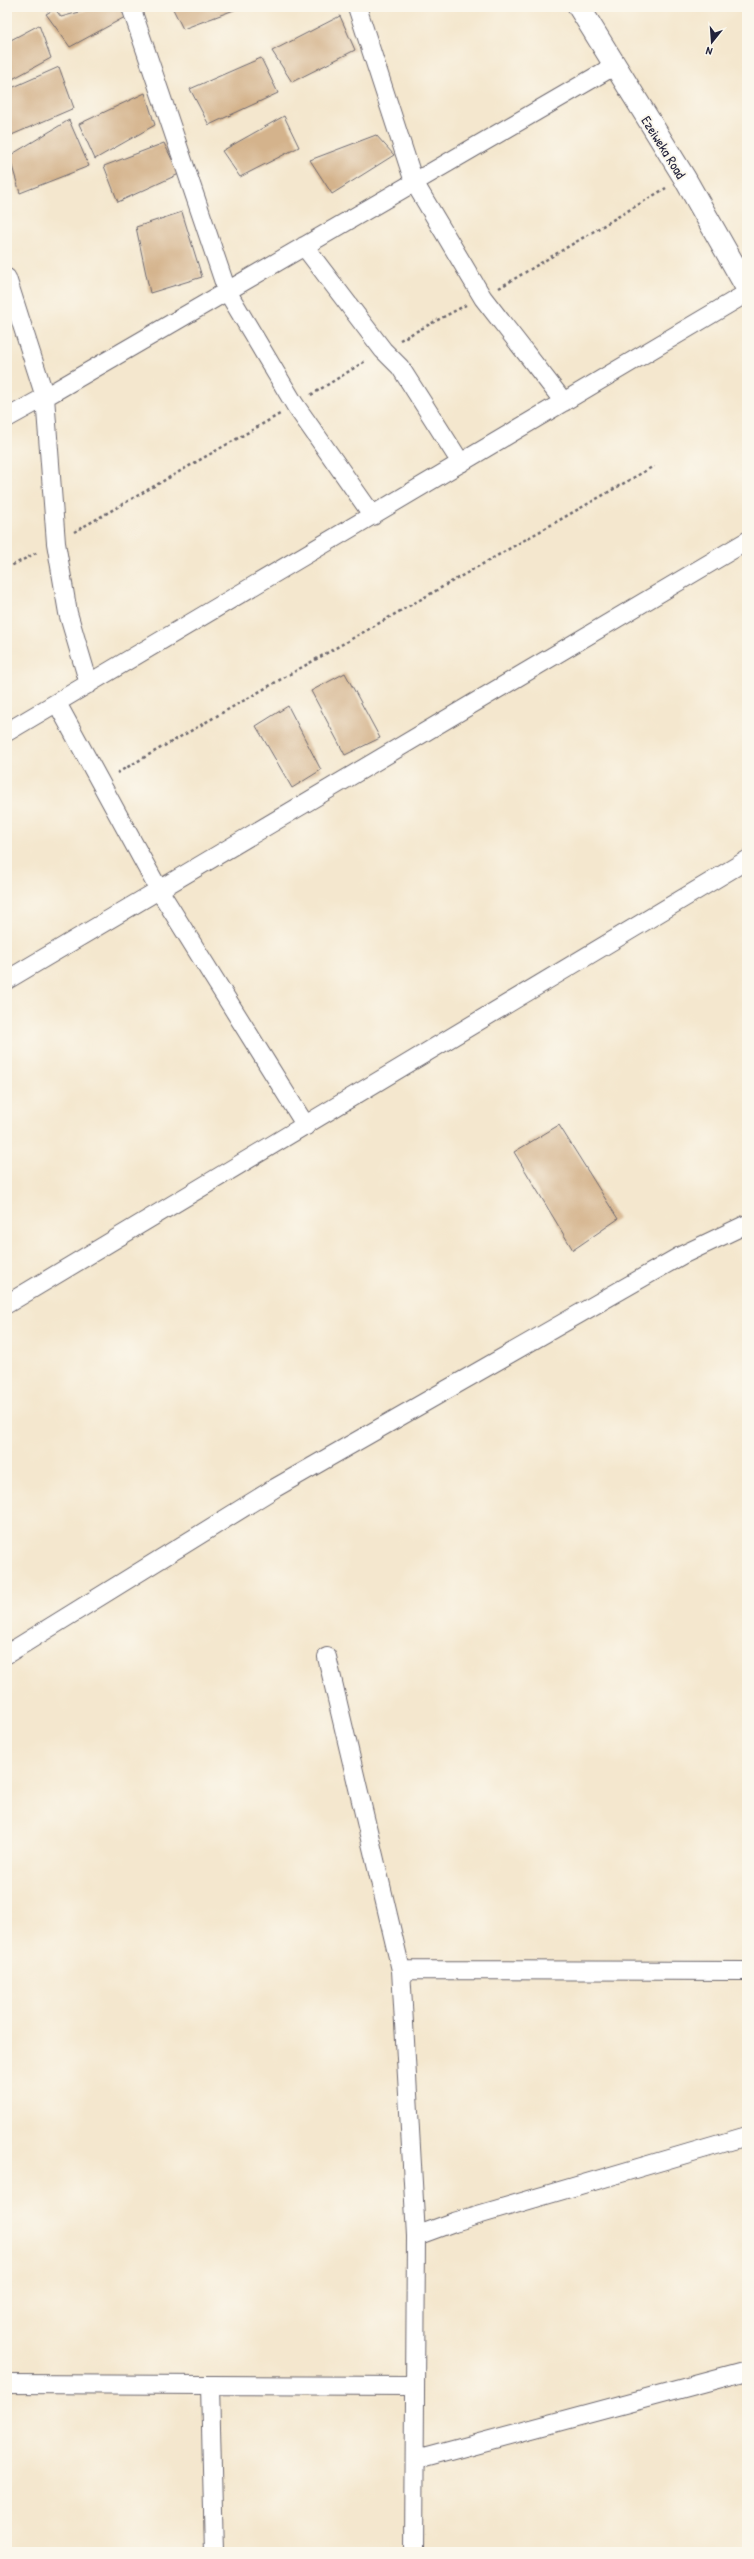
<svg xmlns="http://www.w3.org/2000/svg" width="754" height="2559" font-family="'Patrick Hand',sans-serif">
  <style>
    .building { fill: #d4b38c }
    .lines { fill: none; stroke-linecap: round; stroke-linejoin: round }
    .street-casing { stroke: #6c676e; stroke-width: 20 }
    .secondary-casing { stroke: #6c676e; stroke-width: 24 }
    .path { stroke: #6c676e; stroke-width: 2.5; stroke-dasharray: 3 3; stroke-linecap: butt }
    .street { stroke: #fff; stroke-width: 18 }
    .secondary { stroke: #fff; stroke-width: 22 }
    .labels { text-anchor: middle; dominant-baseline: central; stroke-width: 4; stroke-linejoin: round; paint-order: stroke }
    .street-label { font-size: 14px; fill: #22223b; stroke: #fbf7ec }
  </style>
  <rect width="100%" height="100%" fill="#fbf7ec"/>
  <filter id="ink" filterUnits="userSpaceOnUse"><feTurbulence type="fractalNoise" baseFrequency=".025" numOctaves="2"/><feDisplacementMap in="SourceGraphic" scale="8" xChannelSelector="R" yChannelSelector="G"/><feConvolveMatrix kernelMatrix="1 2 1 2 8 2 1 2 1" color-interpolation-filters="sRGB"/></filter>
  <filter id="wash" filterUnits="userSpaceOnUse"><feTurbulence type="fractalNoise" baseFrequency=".012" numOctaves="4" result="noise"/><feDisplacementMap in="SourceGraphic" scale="16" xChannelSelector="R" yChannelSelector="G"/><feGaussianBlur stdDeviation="0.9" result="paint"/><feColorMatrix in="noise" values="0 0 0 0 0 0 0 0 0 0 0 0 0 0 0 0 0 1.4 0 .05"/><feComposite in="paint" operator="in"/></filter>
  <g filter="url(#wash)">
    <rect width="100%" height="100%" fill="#f4e7ce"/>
    <g id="blocks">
      <path class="building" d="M98,7H120L125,17L70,47L46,14L55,9L61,17Z
        M172,7H242L183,29Z
        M340,16L355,50L292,82L272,51Z
        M39,25L51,58L7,82V42Z
        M261,58L278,93L209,125L190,89Z
        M59,67L74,108L7,137V90Z
        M145,93L155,125L95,159L79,124Z
        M284,116L299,147L240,177L222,151Z
        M69,120L89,166L20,193L9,156Z
        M376,135L394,155L332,194L310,160Z
        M164,143L179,174L118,202L104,166Z
        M182,212L202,277L150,293L136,227Z
        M345,673L380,738L345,755L311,691Z
        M288,706L321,770L292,788L256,726Z
        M559,1125L618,1219L573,1250L514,1152Z"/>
    </g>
  </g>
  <g filter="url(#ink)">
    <use href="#blocks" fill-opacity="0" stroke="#6c676e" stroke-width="1"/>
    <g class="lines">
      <g class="street-casing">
        <path id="street" d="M131,7L227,291L295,405L373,516
          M357,7L414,182L483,298L564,402
          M304,246L383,350L400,367L461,463
          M7,278L45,397L7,418
          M89,684L68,613L56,543L45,397L614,66
          M57,703L159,890L306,1126
          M7,732L747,293
          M7,980L747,541
          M7,1304L747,860
          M7,1654L275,1488L682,1255L747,1224
          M327,1657L401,1970L416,2236L414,2552
          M401,1970L747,1971
          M416,2236L454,2222L747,2136
          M7,2384L415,2386
          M210,2385L214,2552
          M416,2460L747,2371"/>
      </g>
      <g class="secondary-casing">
        <path id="secondary" d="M579,7L684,177L747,288"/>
      </g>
      <path class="path" d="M499,288L666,188
        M400,340L466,305
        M311,395L367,360
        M74,532L280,414
        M7,568L38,552
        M117,773L654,466"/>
      <use href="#street" class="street"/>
      <use href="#secondary" class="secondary"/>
    </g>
  </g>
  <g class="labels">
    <g class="street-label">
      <text transform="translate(664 147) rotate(58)">Ezeiweka Road</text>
    </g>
  </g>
  <rect width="754" height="2559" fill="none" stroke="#fbf7ec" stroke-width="24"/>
  <g transform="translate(712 42) rotate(197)" stroke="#fbf7ec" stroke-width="3" paint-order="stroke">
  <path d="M0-3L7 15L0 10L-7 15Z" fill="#22223b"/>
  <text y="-6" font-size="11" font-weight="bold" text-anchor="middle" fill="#22223b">N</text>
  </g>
</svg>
